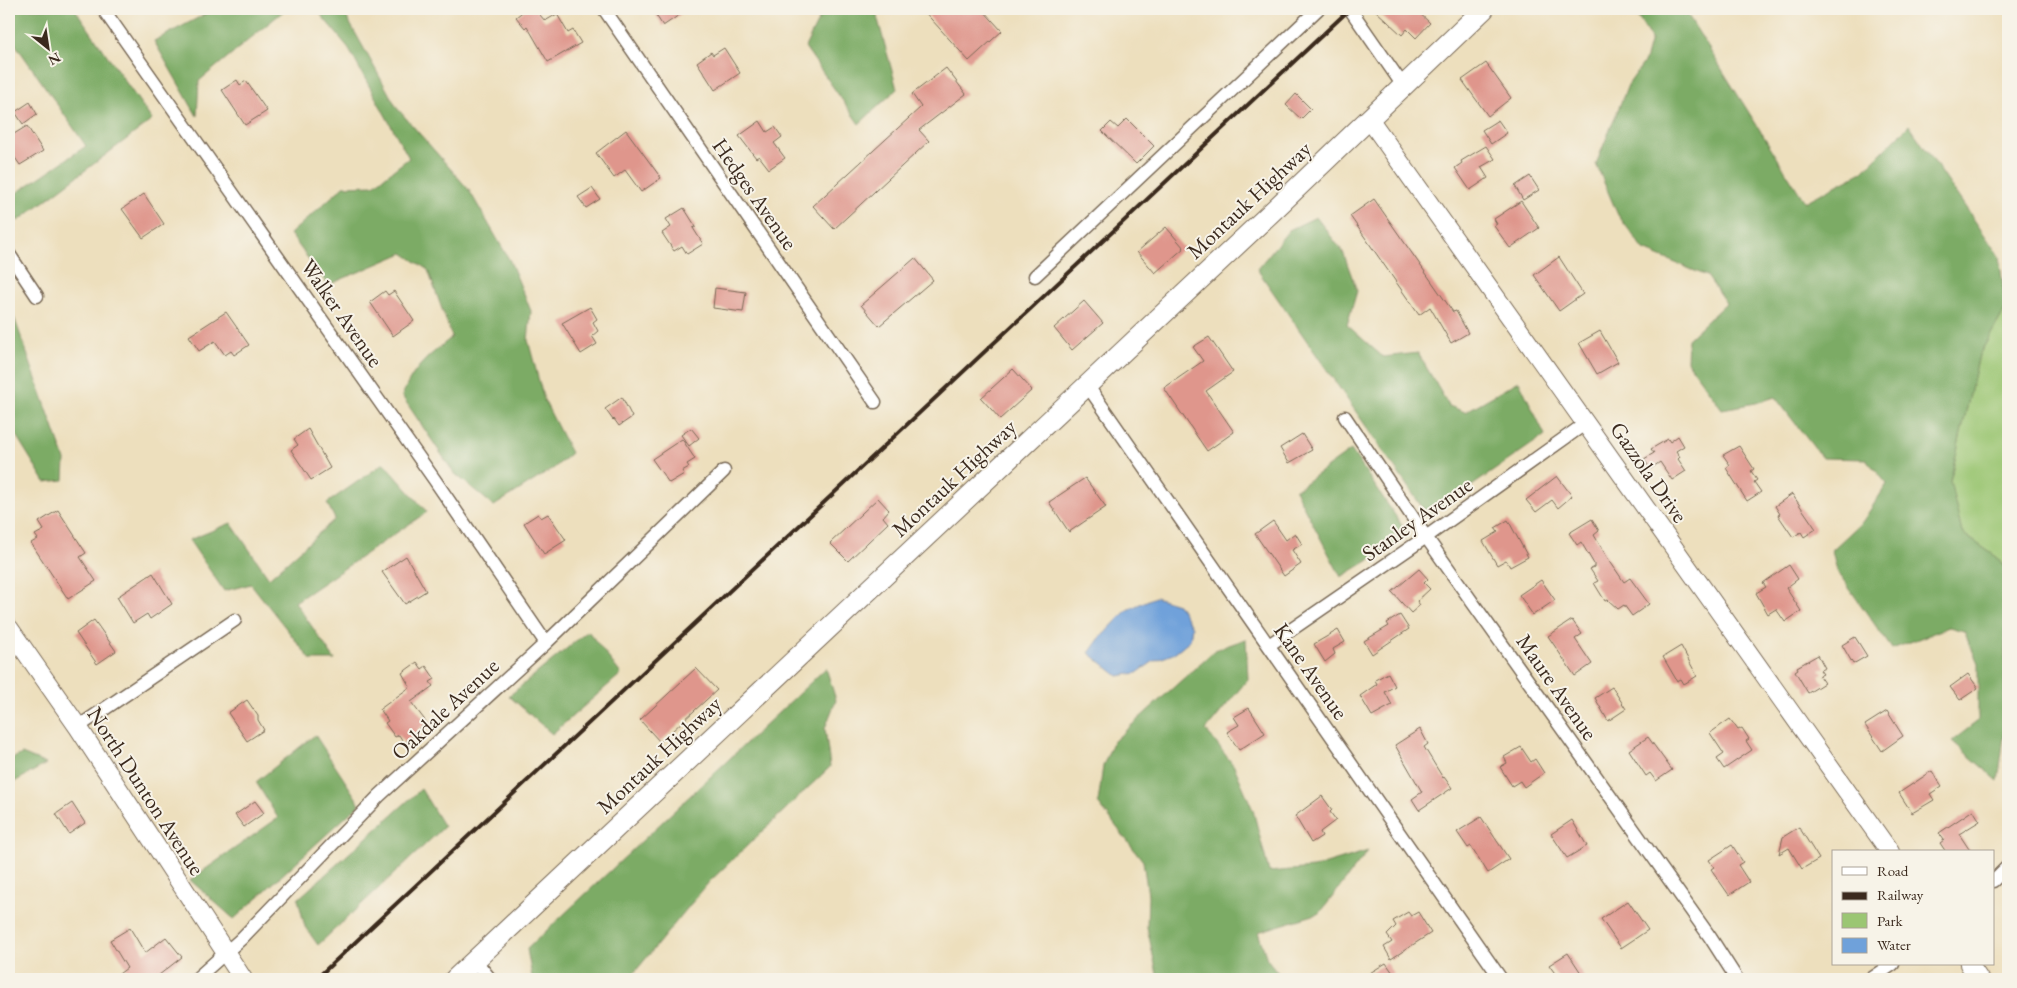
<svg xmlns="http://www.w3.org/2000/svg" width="2017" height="988" font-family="'EB Garamond',serif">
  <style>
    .green { fill: #9bc673; stroke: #6b7848 }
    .forest { fill: #7cab65; stroke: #5c6a42 }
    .water { fill: #6fa1da; stroke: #55667c }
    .building { fill: #df968c }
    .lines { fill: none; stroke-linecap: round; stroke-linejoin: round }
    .street-casing { stroke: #796956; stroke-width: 15 }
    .secondary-casing { stroke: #796956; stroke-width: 20 }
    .primary-casing { stroke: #796956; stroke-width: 22 }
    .street { stroke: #fff; stroke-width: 12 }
    .secondary { stroke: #fff; stroke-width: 18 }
    .primary { stroke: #fff; stroke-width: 20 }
    .rail { stroke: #3b2a1e; stroke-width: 4 }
    .labels { text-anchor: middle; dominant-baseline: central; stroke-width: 4; stroke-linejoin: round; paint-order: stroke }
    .street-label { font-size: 22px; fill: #3b2a1e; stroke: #f7f3e8 }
  </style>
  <rect width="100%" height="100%" fill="#f7f3e8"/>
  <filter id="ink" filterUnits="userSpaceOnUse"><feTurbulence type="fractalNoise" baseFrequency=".02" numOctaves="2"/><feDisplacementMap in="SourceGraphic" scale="10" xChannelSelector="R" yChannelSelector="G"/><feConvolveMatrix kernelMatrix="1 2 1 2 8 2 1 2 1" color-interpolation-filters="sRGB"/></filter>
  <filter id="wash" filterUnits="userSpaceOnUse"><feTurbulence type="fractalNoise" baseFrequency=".0096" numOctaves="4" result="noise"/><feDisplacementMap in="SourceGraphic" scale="20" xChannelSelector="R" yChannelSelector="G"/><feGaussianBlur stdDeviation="1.12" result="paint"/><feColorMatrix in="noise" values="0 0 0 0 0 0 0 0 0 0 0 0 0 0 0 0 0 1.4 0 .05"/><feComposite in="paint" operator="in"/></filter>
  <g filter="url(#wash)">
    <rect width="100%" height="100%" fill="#eddfbd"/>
    <path class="green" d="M2006,308H2008V573L1998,558L1962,533L1950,481L1979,355Z"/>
    <path class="forest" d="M15,9H75L152,120L18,221L9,205V198L86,146L9,35V13Z
      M215,9H286L199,81L197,116L154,41Z
      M316,9H342L397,108L469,190L510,261L531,311L528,340L544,400L571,453L554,468L494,506L454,473L402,396C414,366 428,357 452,337L428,270L403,253L328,285L290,234L344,186L374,185L409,158L347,46Z
      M824,9H875L897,89L859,124L805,47Z
      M1633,9H1684L1805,202L1862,172L1909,125L1999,256L2006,308L1979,355L1950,481L1962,533L1998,558L2008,573V619L2005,630V729L1998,781L1952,741L1978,721V663L1964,631L1949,627L1892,649L1837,571L1832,550L1863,521L1887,484L1866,459L1822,458L1775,397L1756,403L1722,409L1687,361L1688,339L1726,303L1707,276L1644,250L1618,215L1596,164L1628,85L1645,61L1651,39Z
      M1316,217L1343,252L1357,291L1347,325L1383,357L1418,353L1449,406L1465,412L1519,381L1545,435L1430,515L1424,510L1257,269L1289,230Z
      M14,317L65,460L64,480L45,482L9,424V320Z
      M1351,450L1409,536L1341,577L1295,490Z
      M384,463L427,512L295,602L335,660H311L251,584L224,591L189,540L231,523L269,578L335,519L327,503Z
      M588,631L621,674L552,734L509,696Z
      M1246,639L1248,679L1206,730L1234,766L1253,810L1269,872L1313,868L1368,851L1320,913L1258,932L1267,959L1283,979H1158L1147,927L1148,895L1143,861L1098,803L1103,766L1113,742L1215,650Z
      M826,668L836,700L825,728L830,767L709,882L629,979H534L532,977L527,949Z
      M315,735L360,804L234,919L190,880L278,818L256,782Z
      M22,754L46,764L9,785V760Z
      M421,789L444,827L318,945L305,927L298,899Z"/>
    <path class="water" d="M1155,597L1178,604L1192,627L1190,640L1173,654L1154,661L1137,673L1118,676L1089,653L1099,639L1127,610Z"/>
    <g id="blocks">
      <path class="building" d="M526,9H535L545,21L557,14L568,33L573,30L581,43L548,62L527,26L525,28L516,17Z
        M652,9H688L663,26Z
        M922,9H982L1002,31L969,61Z
        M1374,9H1415L1430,23L1416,38L1407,29L1402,35Z
        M724,48L740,73L715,90L697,62L711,52L713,55Z
        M1486,63L1511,98L1488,116L1462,80Z
        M946,68L966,94L919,130L929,141L834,229L813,206L921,107L912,94Z
        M237,80L240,85L246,81L267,111L245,125L222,90Z
        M1296,94L1311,109L1301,119L1286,105Z
        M30,102L37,114L23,124L15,112Z
        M1127,119L1154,146L1136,164L1102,131L1111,122L1118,128Z
        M1498,120L1507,133L1491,144L1482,130Z
        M760,121L767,132L775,127L782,137L774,143L785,158L769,169L759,156L756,158L739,136Z
        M27,126L43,151L20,165L9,149V137Z
        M626,130L661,178L641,192L625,170L614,178L596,153Z
        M1486,146L1495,159L1481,167L1488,178L1470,190L1455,168L1462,163L1461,161Z
        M1530,176L1539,190L1523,200L1515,186Z
        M592,188L600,199L586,208L578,197Z
        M144,194L164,224L143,238L122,209Z
        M1374,199L1453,312L1456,311L1468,333L1451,343L1430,307L1419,315L1350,216Z
        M1521,201L1539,228L1510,248L1494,226L1497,224L1494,219Z
        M684,208L696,227L693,228L703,244L687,254L682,246L674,251L662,233L671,227L666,219Z
        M1166,227L1184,248L1155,273L1137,252Z
        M1559,257L1583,294L1559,311L1534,275Z
        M915,258L933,280L879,326L861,305Z
        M715,288L746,292L743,312L713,308Z
        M385,291L388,295L394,291L414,321L393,336L370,302Z
        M1084,301L1103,323L1072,350L1054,328Z
        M590,307L597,319L593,322L598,331L592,336L597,344L581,354L562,323Z
        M226,312L249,345L234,355L231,351L225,355L215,341L199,351L189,336Z
        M1600,331L1618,362L1597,374L1579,343Z
        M1209,337L1233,372L1206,391L1234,432L1207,451L1164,388L1203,361L1193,347Z
        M1013,369L1032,390L1000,419L981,398Z
        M622,397L632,417L619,426L614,419L613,420L605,409Z
        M691,428L699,438L689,446L681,435Z
        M308,429L330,468L311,480L291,450L298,445L294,439Z
        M1302,434L1312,450L1289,463L1280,448Z
        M1678,436L1684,446L1676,451L1680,457L1678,459L1686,471L1672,480L1660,462L1650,469L1644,459L1654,453L1651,449L1668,439L1670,442Z
        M682,439L695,459L687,464L689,467L682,471L684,474L669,483L652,459Z
        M1739,446L1754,469L1751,471L1757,480L1754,482L1761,492L1747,501L1726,468L1730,465L1723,455Z
        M1557,476L1572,496L1558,508L1552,500L1536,512L1526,500Z
        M1085,478L1106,507L1069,532L1049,502Z
        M1792,494L1816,529L1804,537L1801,532L1793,537L1778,515L1780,514L1775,506Z
        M878,498L889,510L883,517L888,523L848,561L830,543Z
        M58,510L86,553L80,557L96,581L68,599L31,543L38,539L35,535L44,530L39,522Z
        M538,514L541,518L548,514L566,540L544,554L524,523Z
        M1592,519L1599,531L1594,535L1607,557L1624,582L1630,578L1649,604L1632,616L1624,605L1618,609L1608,600L1605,601L1594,583L1598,581L1590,569L1594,567V564L1581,542L1577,545L1569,533Z
        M1508,520L1528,557L1510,567L1506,560L1497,565L1483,541L1498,532L1495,528Z
        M1273,521L1286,540L1295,533L1302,544L1292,550L1301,564L1284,576L1255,534Z
        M406,556L426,591L405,604L382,572Z
        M1789,565L1798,579L1786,588L1801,611L1785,622L1776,609L1768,614L1756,593L1766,587L1763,583Z
        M1419,569L1428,579L1424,583L1430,589L1417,601L1420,605L1411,613L1392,592Z
        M153,573L172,604L150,619L147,614L133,623L117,597Z
        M1541,580L1555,600L1533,615L1519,595Z
        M1400,615L1409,629L1372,654L1364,641L1389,626L1387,623Z
        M94,620L116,651L97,664L76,633Z
        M1572,620L1582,634L1575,639L1592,664L1575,676L1548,636Z
        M1338,630L1345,642L1333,649L1335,654L1325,662L1314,644Z
        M1855,637L1867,656L1853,664L1842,645Z
        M1681,646L1697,676L1684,684L1681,679L1677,681L1663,657Z
        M1818,655L1825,668L1820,670L1823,674L1819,676L1824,683L1808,693L1795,671L1798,669L1797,667Z
        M417,662L422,669L426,666L435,679L430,682L433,686L411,702L427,723L417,730L419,732L404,743L399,735L395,737L385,723L388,721L380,709L410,687L402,673Z
        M696,668L717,690L660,742L640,720Z
        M1388,673L1395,686L1385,692L1392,705L1372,716L1360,696L1377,684L1375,680Z
        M1968,674L1978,688L1960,700L1950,687Z
        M1612,687L1626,709L1608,721L1595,698Z
        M247,700L258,716V720L264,730L247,741L228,713Z
        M1249,708L1265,733L1239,750L1227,732L1239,725L1234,717Z
        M1887,711L1903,736L1882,751L1865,725Z
        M1730,719L1738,730L1742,728L1749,739L1746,741L1752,750L1724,769L1717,759L1724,754L1710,733Z
        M1420,729L1428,744L1424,747L1443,778L1444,777L1452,788L1419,810L1412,799L1422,792L1395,745Z
        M1648,737L1672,770L1656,781L1650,773L1646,776L1629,750Z
        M1521,747L1531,762L1535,759L1544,773L1524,787L1520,781L1512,786L1500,767L1507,763L1504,757Z
        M1932,771L1942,786L1930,794L1934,800L1912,813L1899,793Z
        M1322,796L1332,810L1330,812L1336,820L1320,832L1322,836L1311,843L1295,816Z
        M255,801L264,813L244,827L235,815Z
        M72,803L85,823L69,834L56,814Z
        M1973,810L1980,821L1959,834L1971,852H1946L1940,843L1944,840L1939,833Z
        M1481,817L1509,859L1488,873L1471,846L1468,848L1457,832Z
        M1572,820L1587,846L1567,858L1551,834Z
        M1799,827L1819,859L1802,869L1789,848L1779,854L1783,837Z
        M1732,845L1743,862L1738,865L1749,882L1729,895L1711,869L1714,867L1709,860Z
        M1628,901L1648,930L1621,948L1601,919Z
        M1408,912L1411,916L1418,912L1431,933L1391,959L1384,947L1392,942L1387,935L1396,926L1393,921Z
        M130,928L145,953L166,937L182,957L154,979H112L127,968L110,940Z
        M1568,953L1585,979H1559L1549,965Z
        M1386,963L1393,973L1383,979H1360Z"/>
    </g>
  </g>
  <g filter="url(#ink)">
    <use href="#blocks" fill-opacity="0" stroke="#796956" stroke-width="1"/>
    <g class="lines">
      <g class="street-casing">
        <path id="street" d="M103,9L434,479L546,643
          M604,9L875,402
          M1350,9L1404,87
          M9,254L37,296
          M1035,276L1318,9
          M1087,385L1501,979
          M1345,417L1426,537L1710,937L1737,979
          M1269,645L1426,537L1586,423
          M78,727L235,620
          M1993,881L2008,866
          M475,960L490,979
          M196,979L241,939L379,796L546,643L724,471
          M1871,979L1893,964"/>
      </g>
      <g class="secondary-casing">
        <path id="secondary" d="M1370,120L1890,852
          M9,628L78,727L243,979
          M1969,964L1979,979"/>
      </g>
      <g class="primary-casing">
        <path id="primary" d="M455,979L1276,208L1484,9"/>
      </g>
      <use href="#street" class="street"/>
      <use href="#secondary" class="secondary"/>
      <use href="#primary" class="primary"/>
      <path class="rail" d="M316,979L1350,9"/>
    </g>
  </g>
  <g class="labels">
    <g class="street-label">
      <text transform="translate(755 194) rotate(55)">Hedges Avenue</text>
      <text transform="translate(1249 200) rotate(-43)">Montauk Highway</text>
      <text transform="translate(342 313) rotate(55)">Walker Avenue</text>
      <text transform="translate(1649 472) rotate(55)">Gazzola Drive</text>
      <text transform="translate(954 478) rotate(-43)">Montauk Highway</text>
      <text transform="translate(1417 519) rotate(-35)">Stanley Avenue</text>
      <text transform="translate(1311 671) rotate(55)">Kane Avenue</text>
      <text transform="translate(1557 687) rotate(55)">Maure Avenue</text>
      <text transform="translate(445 709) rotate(-43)">Oakdale Avenue</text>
      <text transform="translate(659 755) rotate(-43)">Montauk Highway</text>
      <text transform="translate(146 791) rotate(57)">North Dunton Avenue</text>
    </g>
  </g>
  <rect width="2017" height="988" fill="none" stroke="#f7f3e8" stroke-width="30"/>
  <rect x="1832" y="850" width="162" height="115" fill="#f7f3e8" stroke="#aca397"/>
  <rect x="1842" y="867" width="25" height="8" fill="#ffffff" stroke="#aca397"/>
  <text x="1877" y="876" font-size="15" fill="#3b2a1e">Road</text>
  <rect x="1842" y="892" width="25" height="8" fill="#3b2a1e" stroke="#aca397"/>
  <text x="1877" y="900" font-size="15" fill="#3b2a1e">Railway</text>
  <rect x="1842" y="913" width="25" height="15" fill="#9bc673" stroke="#aca397"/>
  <text x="1877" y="926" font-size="15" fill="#3b2a1e">Park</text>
  <rect x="1842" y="938" width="25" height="15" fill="#6fa1da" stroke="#aca397"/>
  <text x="1877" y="950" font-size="15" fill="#3b2a1e">Water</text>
  <g transform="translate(48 48) rotate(150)" stroke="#f7f3e8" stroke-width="4" paint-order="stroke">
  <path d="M0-4L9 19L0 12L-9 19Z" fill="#3b2a1e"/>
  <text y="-8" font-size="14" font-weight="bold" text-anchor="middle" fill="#3b2a1e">N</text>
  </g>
</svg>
